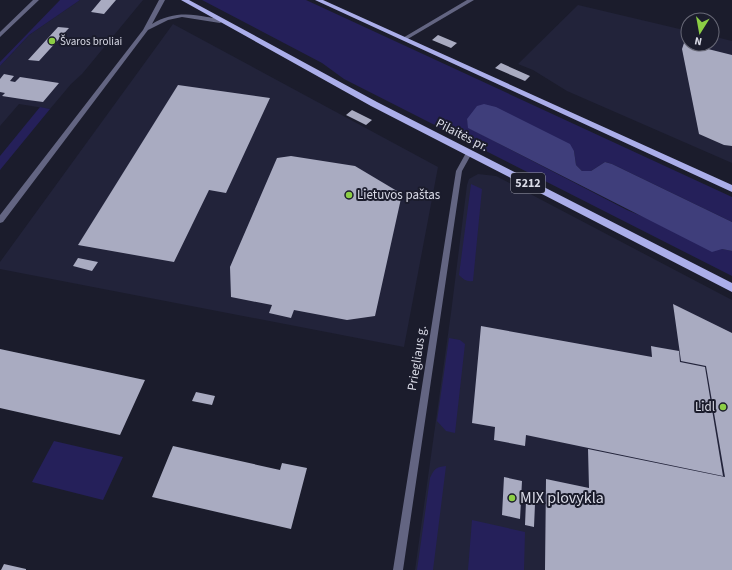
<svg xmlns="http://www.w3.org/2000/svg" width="732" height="570" font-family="'Source Sans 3',sans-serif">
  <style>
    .built { fill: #22233a }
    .green { fill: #25205a }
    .forest { fill: #3f3e7b }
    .building { fill: #a9abc1 }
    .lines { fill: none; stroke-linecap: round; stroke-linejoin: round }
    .street { fill: #636582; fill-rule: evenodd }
    .primary { fill: #abaeea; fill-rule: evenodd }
    .poi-dot { fill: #8cce45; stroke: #1b1c2c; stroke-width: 1.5 }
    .labels { text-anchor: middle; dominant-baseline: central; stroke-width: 4; stroke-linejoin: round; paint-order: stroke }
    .far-poi-label { font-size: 11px; fill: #d9dae6; stroke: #1b1c2c; text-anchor: start }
    .shield { fill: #1b1c2c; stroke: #a0a1ae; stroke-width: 1 }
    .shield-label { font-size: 12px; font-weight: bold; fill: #d9dae6 }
    .street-label { font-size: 13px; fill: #d9dae6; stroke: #1b1c2c }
    .poi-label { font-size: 13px; fill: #d9dae6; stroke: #1b1c2c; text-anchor: start }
    .near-poi-label { font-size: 16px; fill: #d9dae6; stroke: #1b1c2c; text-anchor: start }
  </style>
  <rect width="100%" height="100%" fill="#1b1c2c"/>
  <path class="built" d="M80,0H143L82,74L71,84L50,109L19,104L0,126V66L29,35Z
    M578,5L688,31V44H712V36L732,41V163L567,91L533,70L518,64Z
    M173,24L438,167L404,347L0,269V262Z
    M478,174L496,176L732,300V570H415L451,313L467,185L469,179Z"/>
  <path class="green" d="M60,0H80L29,35L0,66V62Z
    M202,0H306L732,197V222L612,164L605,162L591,171H582L576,165L574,151L467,119L469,128L627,210L722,249L732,251V276L344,79L322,63Z
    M40,107L50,109L0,170V156Z
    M471,184L482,189L473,281C467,282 464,280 459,275Z
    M449,338L460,340L465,344L455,433L446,431L437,421Z
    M54,441L123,457L103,500L32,482Z
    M446,466L433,570H417L430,478C434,469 436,467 446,466Z
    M472,520L525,532L524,570H468Z"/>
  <path class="forest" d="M484,104L496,107L570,144L574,151L576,165L582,171H591L605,162L612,164L732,222V251L722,249L712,252L468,128L467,119L477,106Z"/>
  <path class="building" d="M101,0H116L104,14L91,12Z
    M58,27L69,28L39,61L28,60Z
    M438,35L457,43L451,48L432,40Z
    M684,43L732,55V146L724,145L699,134L682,49Z
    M501,63L530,76L525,81L495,68Z
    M4,74L14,76L10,81L15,82L20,77L59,83L43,102L28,100L2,96L5,93L0,92V79Z
    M178,85L270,98L226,193L209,190L174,262L78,245Z
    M352,110L372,120L366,125L346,115Z
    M291,156L355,166L402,194L375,316L347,320L294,310L291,318L269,313L272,305L231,297L230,267L277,158Z
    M78,258L98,262L92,271L73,266Z
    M673,304L732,333V570H545L546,479L589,488L588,449L725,477L706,366L681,361Z
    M481,326L652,357L651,346L656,347L679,351L680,362L705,367L723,476L526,435L525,446L494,440L495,427L472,423Z
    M0,349L140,379L145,380L120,435L0,408Z
    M196,392L215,396L212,405L192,401Z
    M173,446L280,470L282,463L307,468L291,529L152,497Z
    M504,477L522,481L520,519L502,515Z
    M526,501L535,504L534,527L525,525Z
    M4,564L26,569V570H1Z"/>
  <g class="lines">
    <path class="street" d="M33,0H39L0,37V32Z
      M159,0H165L152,24C170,13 187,13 207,17C213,18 218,18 223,21L220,23L182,17L168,20L148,30L3,222L0,223V215L143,30Z
      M467,0H474L406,40L401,39Z
      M467,151H471L472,153L462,171L403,570H393L456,171Z"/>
    <path class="primary" d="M181,0H189L377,102L732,283V292L371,106Z
      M315,0H323L732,185V192Z"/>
  </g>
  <g class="poi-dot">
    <circle cx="52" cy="41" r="4"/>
    <circle cx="349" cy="195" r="4"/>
    <circle cx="723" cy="407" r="4"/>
    <circle cx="512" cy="498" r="4"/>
  </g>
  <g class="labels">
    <g class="far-poi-label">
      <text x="60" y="41">Švaros broliai</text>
    </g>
    <rect class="shield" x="511" y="173" width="34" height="20" rx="3"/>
    <g class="shield-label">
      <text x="528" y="183">5212</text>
    </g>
    <g class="street-label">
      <text transform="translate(462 135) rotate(27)">Pilaitės pr.</text>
      <text transform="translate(417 358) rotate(-81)">Priegliaus g.</text>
    </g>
    <g class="poi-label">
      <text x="357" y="195">Lietuvos paštas</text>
      <text x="715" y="407" text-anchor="end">Lidl</text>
    </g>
    <g class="near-poi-label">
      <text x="520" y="498">MIX plovykla</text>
    </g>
  </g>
  <g transform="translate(700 32) rotate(191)"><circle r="19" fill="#1b1c2c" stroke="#676876"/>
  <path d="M0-3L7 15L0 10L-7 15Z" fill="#8cce45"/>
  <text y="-6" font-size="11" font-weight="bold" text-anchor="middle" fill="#d9dae6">N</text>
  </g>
</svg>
